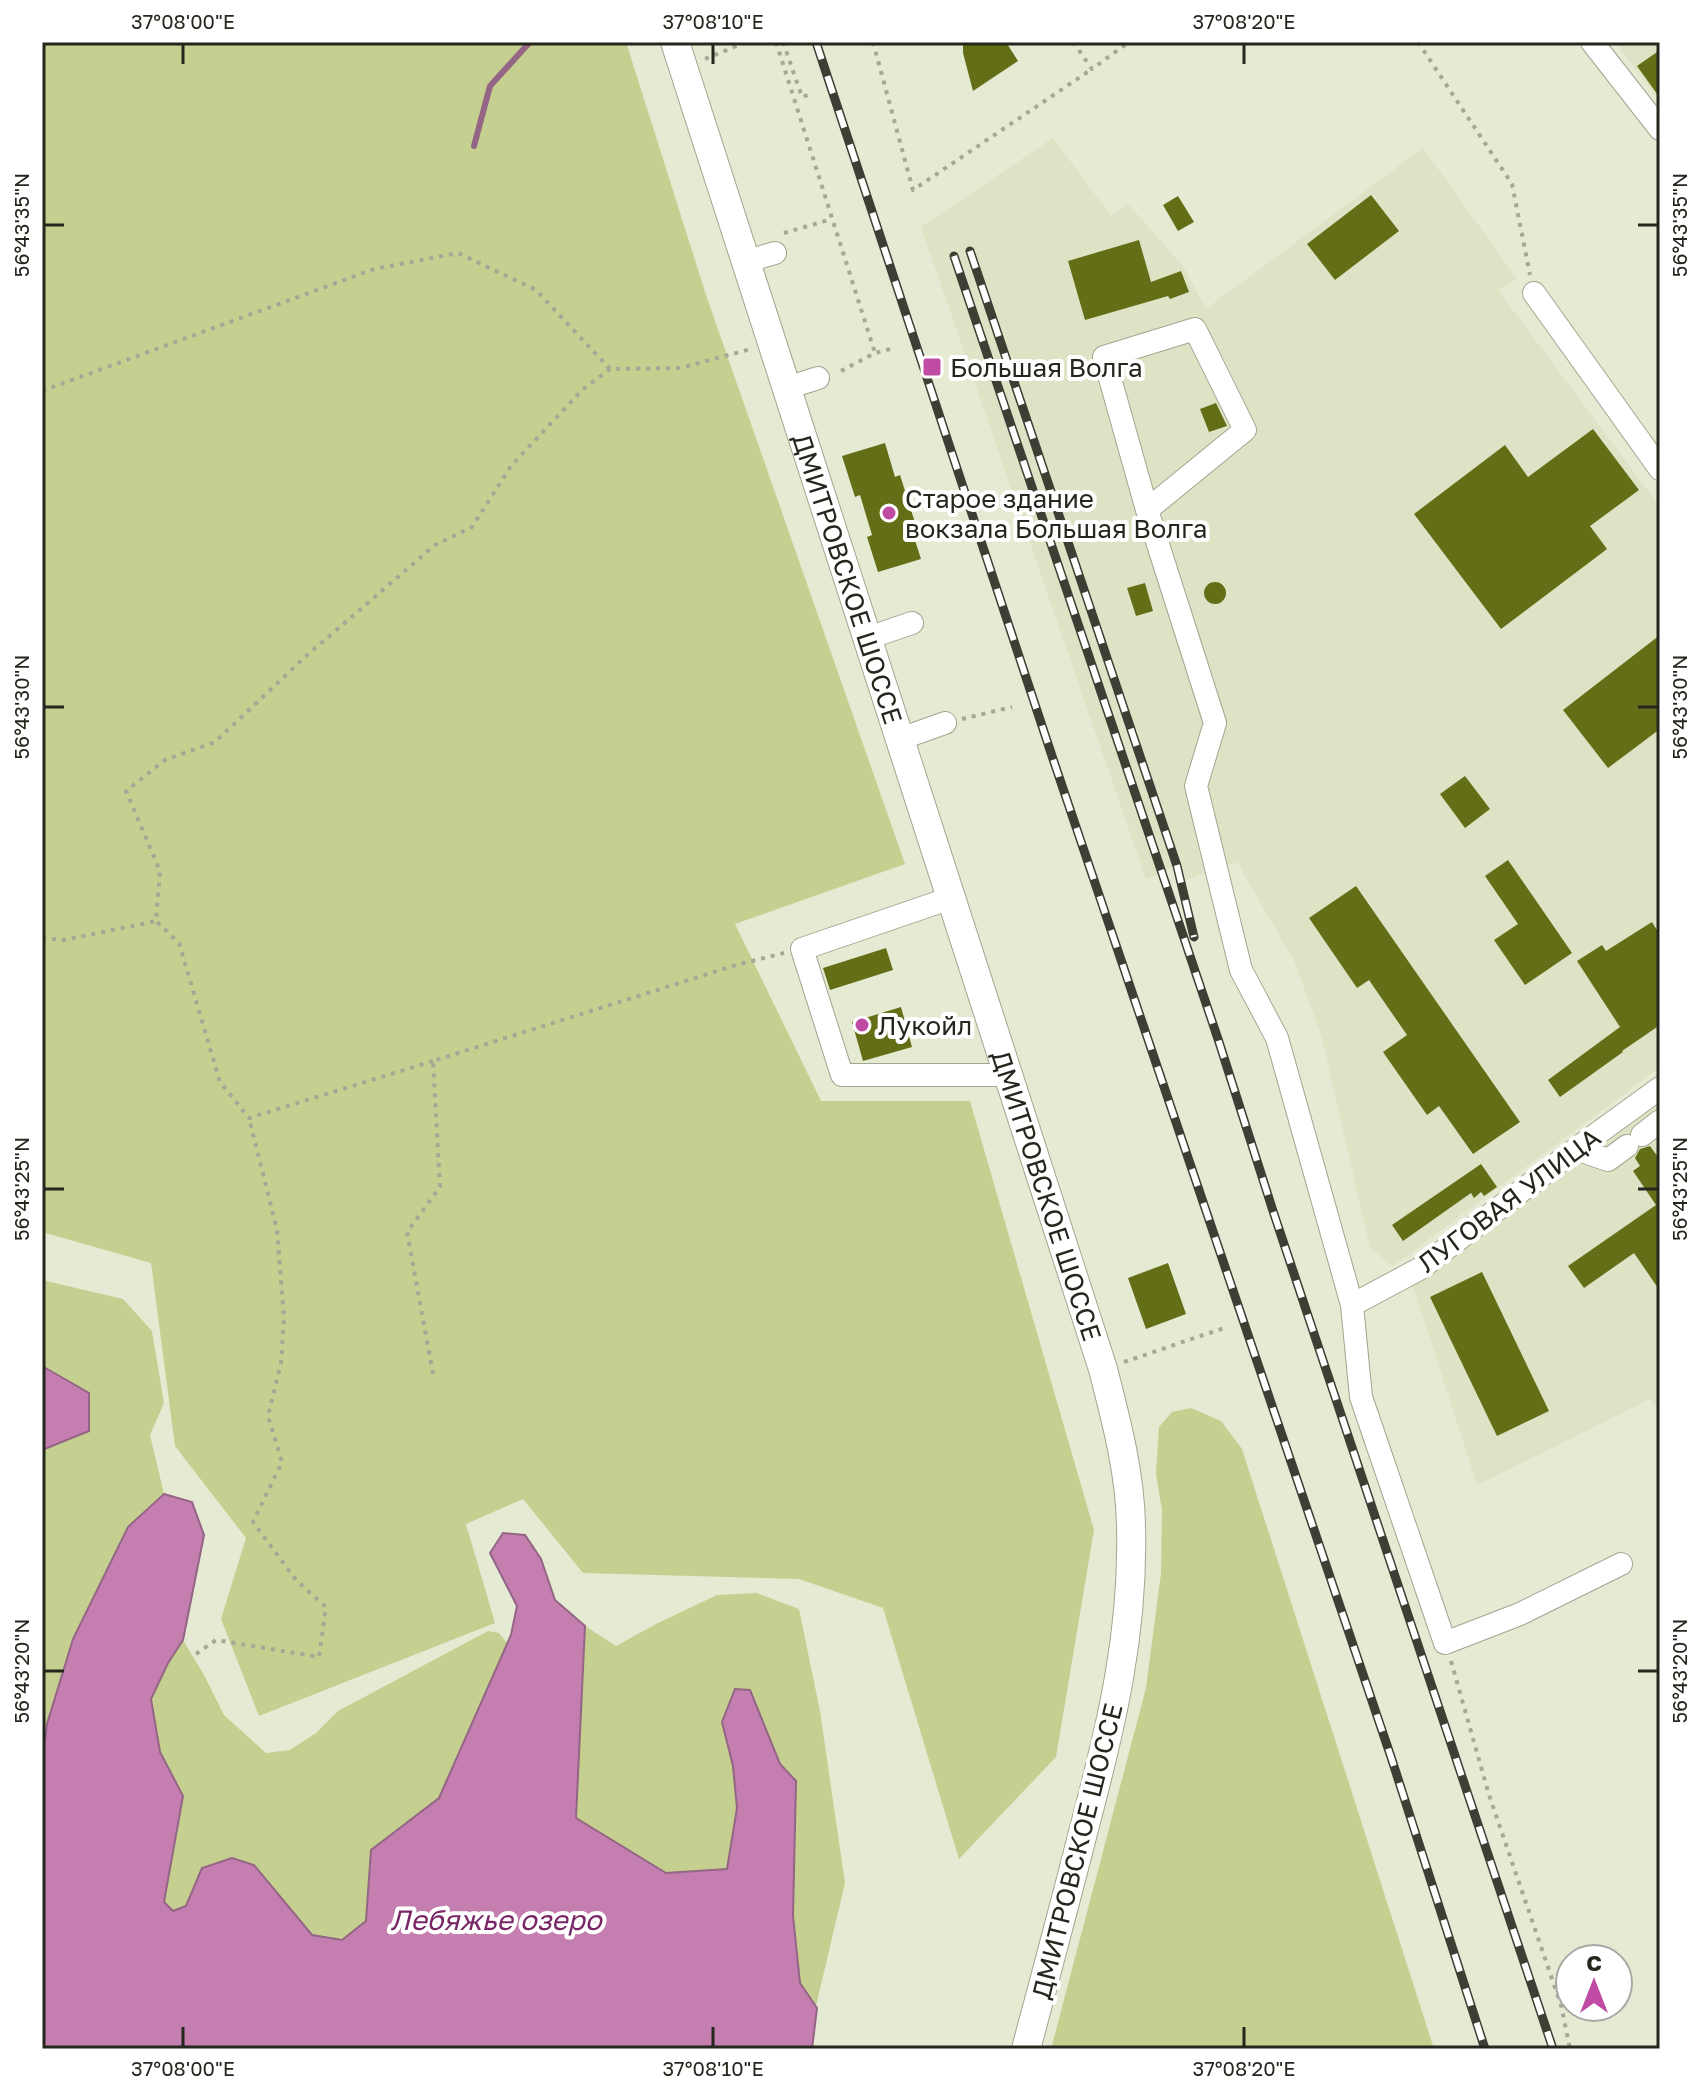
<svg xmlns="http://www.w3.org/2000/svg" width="1702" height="2091" font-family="'Golos Text',sans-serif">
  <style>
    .built { fill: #dde3c4 }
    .green { fill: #c5cf90 }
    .water { fill: #c47fb0; stroke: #946584; stroke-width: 2 }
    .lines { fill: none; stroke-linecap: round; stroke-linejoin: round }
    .stream { stroke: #946584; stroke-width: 6 }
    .building { fill: #646e17 }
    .minor-casing { stroke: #a1a690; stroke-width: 24 }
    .major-casing { stroke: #a1a690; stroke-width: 30 }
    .path { stroke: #a4a895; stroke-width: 4; stroke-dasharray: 4 6; stroke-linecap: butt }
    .minor { stroke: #fff; stroke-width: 22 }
    .major { stroke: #fff; stroke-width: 28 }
    .rail-casing { stroke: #3c3f34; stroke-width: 9 }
    .rail { stroke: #fff; stroke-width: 6; stroke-dasharray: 18; stroke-linecap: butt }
    .ticks { fill: none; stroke: #25271e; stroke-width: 3 }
    .poi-dot { fill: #bf4ba4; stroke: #fff; stroke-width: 3 }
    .labels { text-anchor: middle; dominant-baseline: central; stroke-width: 8; stroke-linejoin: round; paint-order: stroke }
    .poi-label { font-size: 26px; fill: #25271e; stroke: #fff; text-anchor: start }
    .street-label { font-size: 26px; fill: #25271e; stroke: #fff }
    .water-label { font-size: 28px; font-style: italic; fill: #782665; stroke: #fff }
    .neatline { fill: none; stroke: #25271e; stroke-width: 3 }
    .ticks-label { font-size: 20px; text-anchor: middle; fill: #25271e }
  </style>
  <rect width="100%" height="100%" fill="#e5ead3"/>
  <path class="built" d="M1615,42H1660V101Z
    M1053,138L1111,216L1128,204L1183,266L1206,309L1423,148L1517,279L1498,290L1660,507V1067L1393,1266L1370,1248L1322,1038L1294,961L1237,862L1186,880L1181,864L1146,879L921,227Z
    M1660,1103V1413L1650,1399L1477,1485L1413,1285Z"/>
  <path class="green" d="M42,42H626L707,298L905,864L735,924L821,1101H970L1094,1530L1056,1757L959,1859L883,1608L799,1579L583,1573L523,1499L466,1524L495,1623L259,1716L221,1619L246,1538L175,1446L151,1263L42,1232Z
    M42,1280L123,1299L152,1331L164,1403L150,1435L164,1494L128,1527L47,1724L42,1762V1450L89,1431V1393L42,1366Z
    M1191,1408L1221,1421L1242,1449L1434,2049H1051L1146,1688L1161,1573L1162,1510L1156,1474L1159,1427L1172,1412Z
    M757,1593L799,1609L820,1711L845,1883L816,2006L800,1983L793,1916L796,1781L780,1764L750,1690L722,1722L733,1766L737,1808L727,1870L666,1873L576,1818L585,1626L616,1646L658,1623L717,1595Z
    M488,1631L499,1633L508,1644L439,1798L371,1850L366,1921L342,1940L312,1935L254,1865L202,1868L186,1906L173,1911L164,1902L183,1796L160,1752L151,1699L168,1663L183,1640L204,1675L224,1715L266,1753L290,1750L316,1733L338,1711Z"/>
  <path class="water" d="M42,1366L89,1393V1431L42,1450Z
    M164,1494L192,1502L204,1535L183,1640L168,1663L151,1699L160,1752L183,1796L164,1902L173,1911L186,1906L202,1868L232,1858L254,1865L312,1935L342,1940L366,1921L371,1850L439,1798L511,1635L517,1606L490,1553L503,1533L525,1535L541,1559L555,1600L585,1626L576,1818L666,1873L727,1869L737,1808L733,1766L722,1722L735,1689L750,1690L780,1764L796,1781L793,1916L800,1983L817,2008L812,2049H42V1762L47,1724L73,1639L128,1527Z"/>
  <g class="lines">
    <path class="stream" d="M474,146L490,86L530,42"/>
  </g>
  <path class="building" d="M963,42H1006L1018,61L973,91L963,53Z
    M1660,50V98L1637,66Z
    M1371,195L1399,231L1335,280L1307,244Z
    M1178,196L1194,222L1178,231L1163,205Z
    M1139,240L1151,282L1181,271L1189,292L1170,299L1168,296L1085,320L1068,261Z
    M1216,403L1227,426L1209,432L1200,409Z
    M1593,429L1639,490L1590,526L1607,549L1501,629L1414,514L1505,445L1528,477Z
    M885,443L895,477L900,475L917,529L912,531L921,559L878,572L867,537L872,535L860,495L855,497L842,456Z
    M1204 593a11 11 0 1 1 22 0a11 11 0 1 1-22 0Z
    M1145,583L1153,611L1136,616L1127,588Z
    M1660,635V729L1608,768L1563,710Z
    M1465,776L1490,809L1465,828L1440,794Z
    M1508,860L1572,953L1525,985L1494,940L1518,924L1485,876Z
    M1356,886L1520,1122L1473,1154L1439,1106L1427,1115L1383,1052L1407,1035L1369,980L1357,988L1309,918Z
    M1652,922L1660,935V1025L1622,1051L1623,1052L1560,1097L1548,1080L1620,1027L1577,961L1602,945L1606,951Z
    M886,948L893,970L830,990L823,968Z
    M901,1007L912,1047L863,1061L852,1022Z
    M1650,1146L1660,1160V1291L1634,1253L1584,1288L1568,1266L1656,1205L1633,1171L1640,1166L1635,1158L1640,1149Z
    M1481,1164L1497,1187L1484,1196L1481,1192L1474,1198L1471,1193L1403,1241L1392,1225Z
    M1168,1263L1186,1314L1146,1329L1128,1278Z
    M1482,1272L1549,1411L1497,1436L1430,1297Z"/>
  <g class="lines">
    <g class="minor-casing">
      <path id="minor" d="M1592,42L1660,129
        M747,261L775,253
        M1534,293L1660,469
        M787,388L818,378
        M1147,510L1245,430L1195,329L1104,357L1147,510L1215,723L1196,786L1241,970L1277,1038L1352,1305L1361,1397L1445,1643L1520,1614L1621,1564
        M868,638L912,623
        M900,739L945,723
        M951,898L802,949L842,1075H1009
        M1642,1135L1660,1121
        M1576,1149L1608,1160L1627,1146
        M1352,1305L1421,1268L1576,1149L1660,1088"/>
    </g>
    <g class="major-casing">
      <g id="major">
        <path id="s1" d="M675,42L1103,1369C1116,1420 1130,1472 1131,1525C1134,1631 1112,1723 1085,1825C1066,1900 1046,1974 1026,2049"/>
      </g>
    </g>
    <path class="path" d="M776,42L875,353
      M783,42L802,97L811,94
      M873,42L913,190L1092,69
      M1073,42L1092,69L1129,42
      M1418,42L1512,184L1530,275
      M705,59L746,42
      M784,233L832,219
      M841,371L875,353L894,348
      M42,391L374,269L458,253L536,290L610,369L680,368L751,349
      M962,719L1012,707
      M42,938L64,940L156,921
      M433,1061L249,1118L220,1082L179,943L156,921L160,871L126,791L165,760L215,742L305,657L435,545L472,527L511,466L582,390L610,369
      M1124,1362L1227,1327
      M433,1374L407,1232L440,1187L433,1061L736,965L784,953
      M196,1654L216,1640L319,1657L326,1607L296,1580L253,1522L282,1462L268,1416L281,1363L284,1318L277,1230L249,1118
      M1451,1661L1489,1795L1561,2005L1570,2049"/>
    <use href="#minor" class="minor"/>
    <use href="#major" class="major"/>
    <g class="rail-casing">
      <path id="rail" d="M816,42L1053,759L1391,1757L1485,2049
        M970,251L1177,866L1194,937
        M954,256L1219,1042L1273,1211L1553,2049"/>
    </g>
    <use href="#rail" class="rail"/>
  </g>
  <path class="ticks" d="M183,44V64M713,44V64M1244,44V64M44,225H64M1638,225H1658M44,707H64M1638,707H1658M44,1189H64M1638,1189H1658M44,1671H64M1638,1671H1658M183,2027V2047M713,2027V2047M1244,2027V2047"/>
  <g class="poi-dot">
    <rect x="922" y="357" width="20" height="20" rx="4"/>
    <circle cx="889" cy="513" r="8"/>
    <circle cx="862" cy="1025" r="8"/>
  </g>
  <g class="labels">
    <g class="poi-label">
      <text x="950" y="367">Большая Волга</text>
      <text x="905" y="498">Старое здание<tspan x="905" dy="30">вокзала Большая Волга</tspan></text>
      <text x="878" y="1025">Лукойл</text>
    </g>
    <g class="street-label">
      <text stroke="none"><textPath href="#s1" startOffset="564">ДМИТРОВСКОЕ ШОССЕ</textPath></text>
      <text stroke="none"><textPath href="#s1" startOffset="1212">ДМИТРОВСКОЕ ШОССЕ</textPath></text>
      <text transform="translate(1509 1200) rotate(-37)">ЛУГОВАЯ УЛИЦА</text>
      <text transform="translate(1077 1851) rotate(-76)">ДМИТРОВСКОЕ ШОССЕ</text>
    </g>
    <g class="water-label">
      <text x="496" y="1919">Лебяжье озеро</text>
    </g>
  </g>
  <rect width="1702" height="2091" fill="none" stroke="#ffffff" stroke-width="88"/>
  <g transform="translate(1594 1983)"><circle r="38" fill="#ffffff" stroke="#a8a9a5" stroke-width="2"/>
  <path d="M0-6L14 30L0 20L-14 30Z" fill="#bf4ba4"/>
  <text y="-12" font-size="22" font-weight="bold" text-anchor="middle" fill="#25271e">С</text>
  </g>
  <rect x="44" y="44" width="1614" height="2003" class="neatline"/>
  <g class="ticks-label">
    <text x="183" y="29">37°08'00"E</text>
    <text x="713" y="29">37°08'10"E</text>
    <text x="1244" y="29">37°08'20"E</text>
    <text transform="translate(22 225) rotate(-90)" y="7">56°43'35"N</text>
    <text transform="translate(1680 225) rotate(-90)" y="7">56°43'35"N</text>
    <text transform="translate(22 707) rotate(-90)" y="7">56°43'30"N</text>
    <text transform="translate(1680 707) rotate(-90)" y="7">56°43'30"N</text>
    <text transform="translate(22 1189) rotate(-90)" y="7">56°43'25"N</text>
    <text transform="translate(1680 1189) rotate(-90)" y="7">56°43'25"N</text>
    <text transform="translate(22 1671) rotate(-90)" y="7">56°43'20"N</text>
    <text transform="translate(1680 1671) rotate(-90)" y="7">56°43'20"N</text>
    <text x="183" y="2076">37°08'00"E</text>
    <text x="713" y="2076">37°08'10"E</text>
    <text x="1244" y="2076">37°08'20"E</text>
  </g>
</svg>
